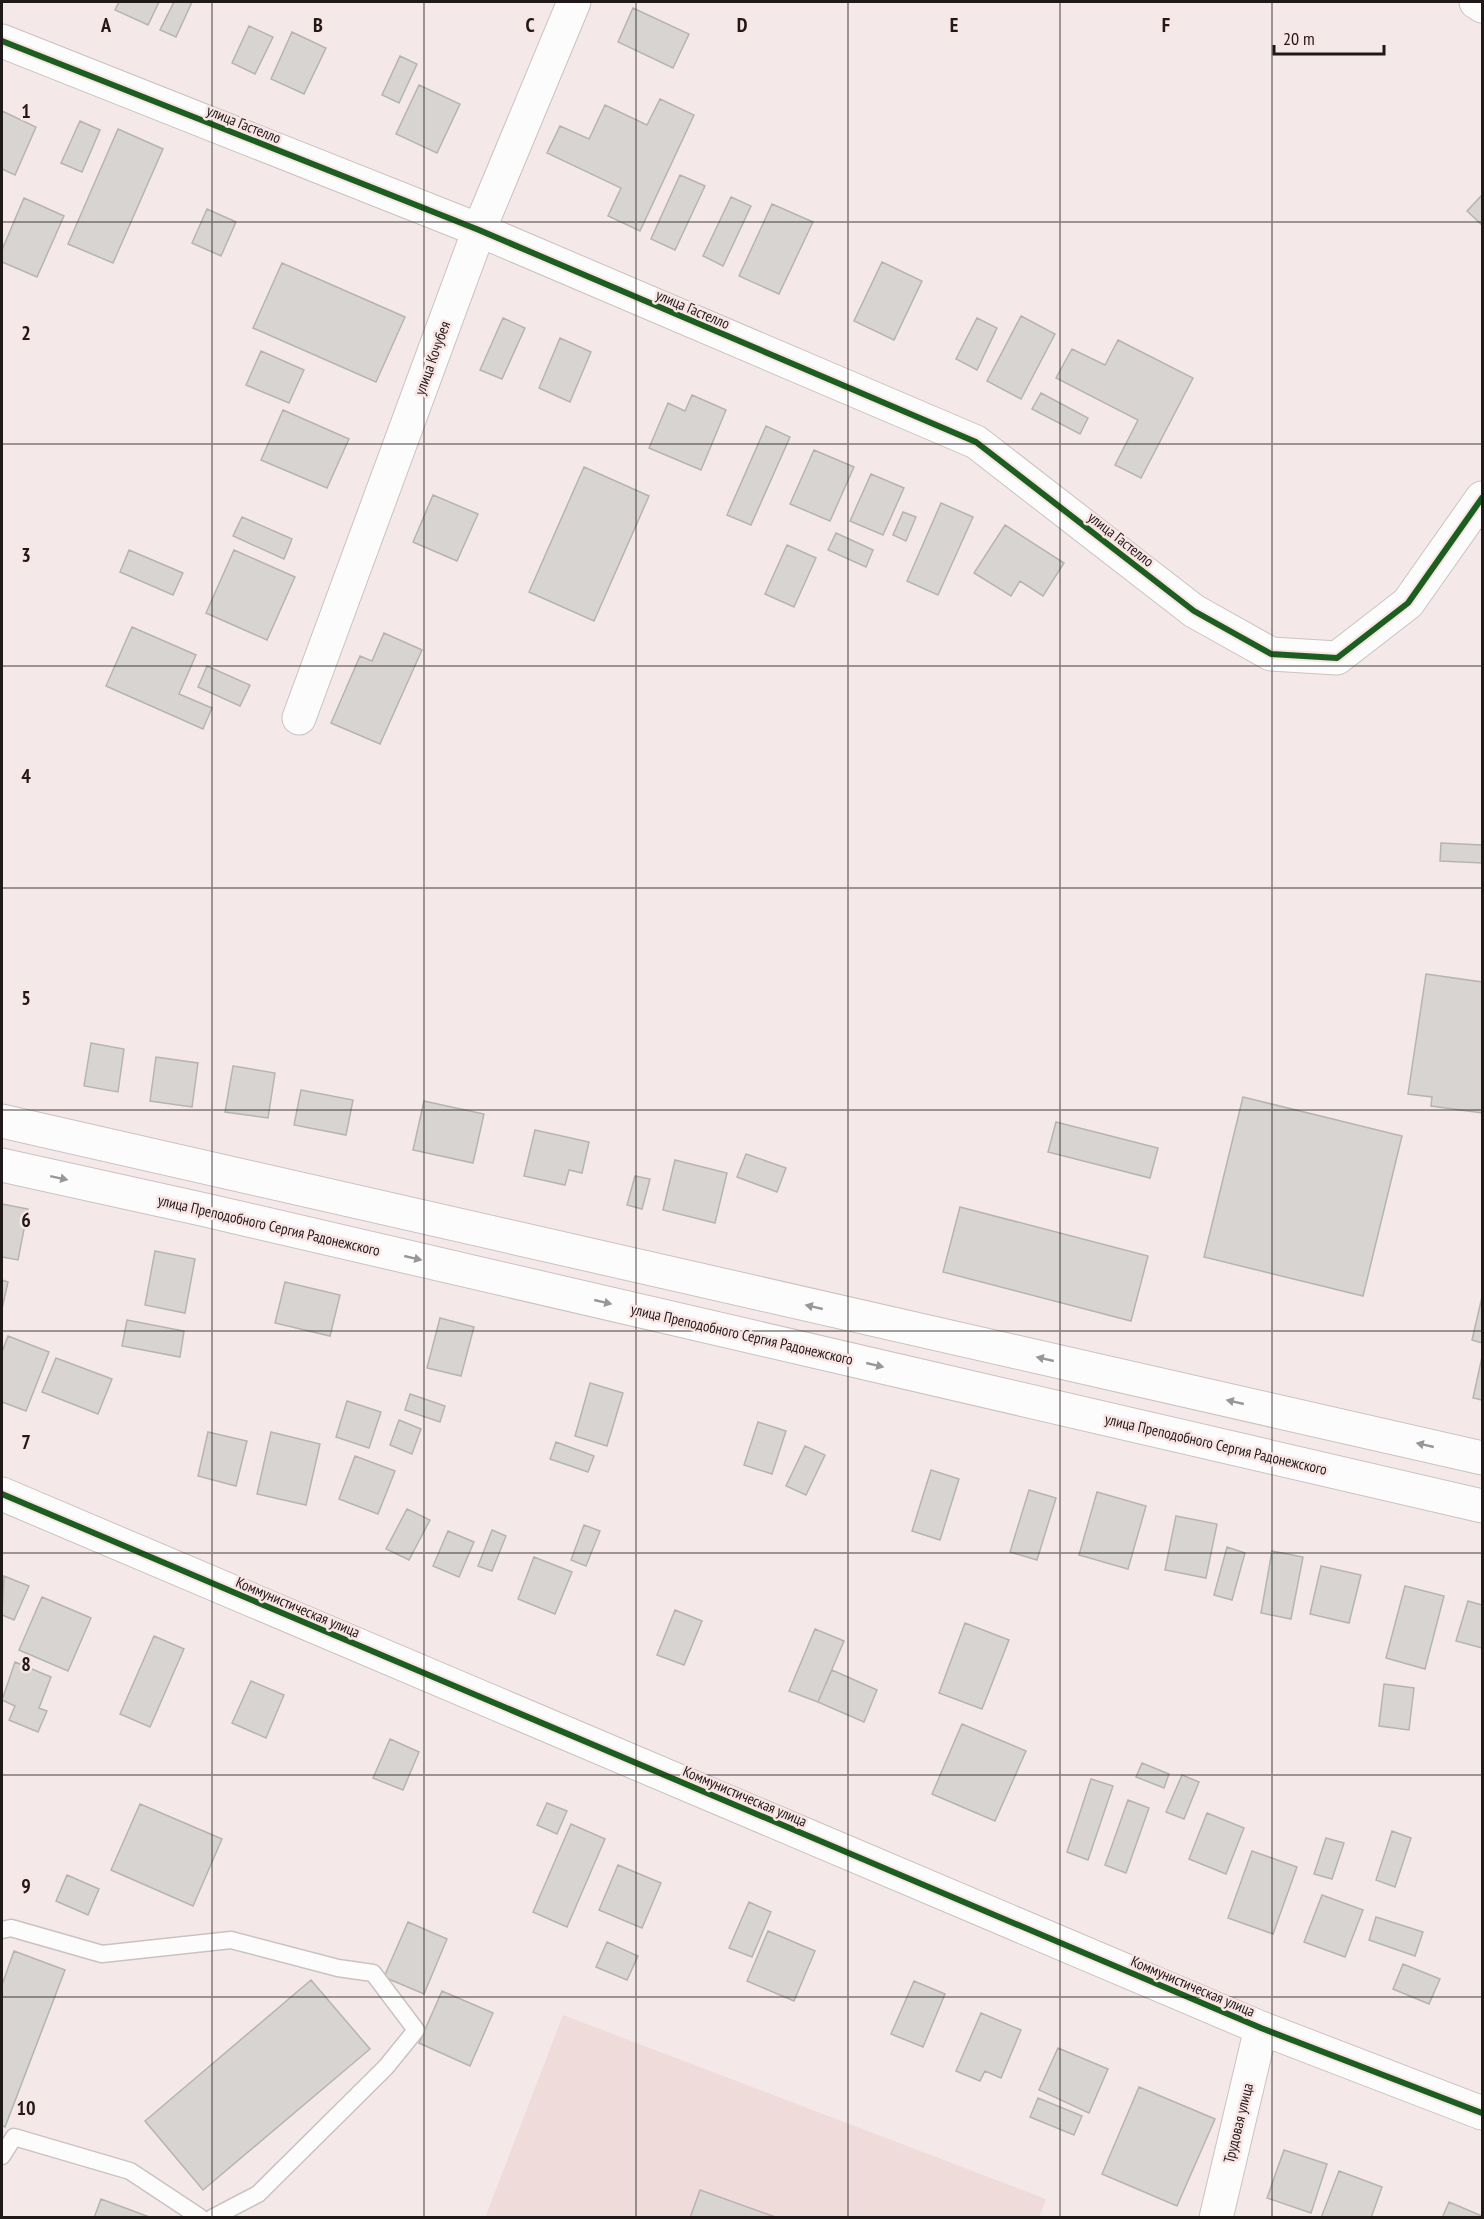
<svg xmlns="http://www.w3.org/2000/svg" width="1484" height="2219" font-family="'PT Sans Narrow',sans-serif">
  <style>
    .built { fill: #efdbd9 }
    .building { fill: #d7d4d2; stroke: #b6b4b1; stroke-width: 1.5 }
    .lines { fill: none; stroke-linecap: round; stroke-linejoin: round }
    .service-casing { stroke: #cac2c1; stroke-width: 19 }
    .minor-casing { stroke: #cac2c1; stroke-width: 35 }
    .tertiary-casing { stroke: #cac2c1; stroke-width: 35 }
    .service { stroke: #fdfcfc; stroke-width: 16 }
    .minor { stroke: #fdfcfc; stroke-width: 33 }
    .tertiary { stroke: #fdfcfc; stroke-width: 33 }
    .cycleway-casing { stroke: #f8e5e4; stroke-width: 10 }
    .cycleway { stroke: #1b5e20; stroke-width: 6 }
    .oneway { fill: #9a9696 }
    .grid { fill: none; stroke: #201919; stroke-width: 1.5; stroke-opacity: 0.55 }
    .labels { text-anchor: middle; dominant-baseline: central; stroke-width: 5; stroke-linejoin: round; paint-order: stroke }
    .street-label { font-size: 15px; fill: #201919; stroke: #f8e5e4 }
    .grid-label { font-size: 20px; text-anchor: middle; font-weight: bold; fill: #201919; stroke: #f8e5e4; stroke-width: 5; stroke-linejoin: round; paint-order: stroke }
  </style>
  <rect width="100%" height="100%" fill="#f4e9e8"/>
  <path class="built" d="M563,2015L1046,2199L1039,2218H485Z"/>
  <path class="building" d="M119,2H159L148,25L115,10Z
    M174,2H192L176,37L160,30Z
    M633,8L689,34L673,68L618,42Z
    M249,26L273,37L255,74L232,63Z
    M292,32L326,48L304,94L271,79Z
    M400,56L417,64L399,103L382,95Z
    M419,85L460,104L437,153L396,134Z
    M660,99L694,115L640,231L608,216L621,188L547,153L560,126L589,139L605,105L647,125Z
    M2,111L36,127L15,175L2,169Z
    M80,121L100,130L82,172L61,163Z
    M118,129L163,149L113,263L68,244Z
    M680,175L705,186L675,250L651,239Z
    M1482,195V225L1467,211Z
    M731,197L751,206L723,266L703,256Z
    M24,198L64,216L37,277L2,262V250Z
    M772,204L813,222L779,294L739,276Z
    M207,209L236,222L221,256L192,243Z
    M882,262L922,281L894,340L854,321Z
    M282,263L405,317L376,382L253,328Z
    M1021,316L1055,334L1021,399L987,381Z
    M503,318L525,328L502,379L480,370Z
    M977,318L997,328L977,370L956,359Z
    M560,338L591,352L570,402L539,388Z
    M1118,340L1193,378L1141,478L1115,465L1138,420L1056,378L1072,349L1105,365Z
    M261,351L304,370L289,403L246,385Z
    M1041,393L1088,418L1080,434L1032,409Z
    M692,395L726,410L701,470L649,448L668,403L685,411Z
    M283,410L349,439L327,488L261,460Z
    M766,426L790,437L751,525L727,515Z
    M814,450L854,467L830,521L790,504Z
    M584,467L649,496L594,621L529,592Z
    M871,474L904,488L883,535L850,521Z
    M433,495L478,514L457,561L413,542Z
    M941,503L973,517L938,595L907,581Z
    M903,512L916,517L906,541L893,535Z
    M242,517L292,539L284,559L233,536Z
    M1005,525L1064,563L1043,596L1020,581L1011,596L974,573Z
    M836,533L873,550L866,567L828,550Z
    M787,545L816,558L794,607L765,594Z
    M129,550L183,573L173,595L120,572Z
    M234,550L295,577L267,640L206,613Z
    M132,627L196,655L179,694L212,708L203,729L106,686Z
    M384,633L422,650L380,744L331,723L360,656L372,661Z
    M207,666L250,685L240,706L198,687Z
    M1441,843L1482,845V863L1440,861Z
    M1426,974L1482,982V1113L1431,1106L1432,1097L1408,1094Z
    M91,1043L124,1049L118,1092L84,1086Z
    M156,1057L198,1063L192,1107L150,1101Z
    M233,1066L275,1073L268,1118L225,1112Z
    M301,1090L353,1100L346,1135L294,1125Z
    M1243,1097L1402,1136L1363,1296L1204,1257Z
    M424,1101L484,1114L473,1163L413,1150Z
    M1056,1122L1158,1148L1150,1178L1048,1152Z
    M535,1130L589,1142L582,1173L569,1170L565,1185L524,1176Z
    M746,1154L786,1168L777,1192L737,1177Z
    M675,1160L727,1173L715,1223L663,1210Z
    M635,1176L650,1179L642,1209L627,1205Z
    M2,1204L28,1209L18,1260L2,1257Z
    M960,1207L1148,1256L1131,1321L943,1272Z
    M155,1251L195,1259L185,1313L145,1305Z
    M2,1280L8,1282L2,1309Z
    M285,1282L340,1295L330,1336L275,1323Z
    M1482,1297V1343L1472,1340Z
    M440,1318L474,1327L461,1376L427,1368Z
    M127,1320L184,1331L180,1357L122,1346Z
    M8,1336L49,1352L26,1411L2,1402V1352Z
    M1482,1357V1400L1473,1398Z
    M56,1358L112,1379L98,1414L42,1392Z
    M590,1383L623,1393L607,1446L575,1436Z
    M410,1394L445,1406L440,1422L405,1410Z
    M347,1401L381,1412L369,1448L336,1437Z
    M399,1420L421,1429L412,1454L390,1445Z
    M758,1422L786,1431L772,1474L744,1465Z
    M208,1432L247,1441L236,1486L198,1476Z
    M271,1432L320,1444L306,1505L257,1494Z
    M556,1442L594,1456L588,1472L550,1459Z
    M805,1446L825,1455L806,1495L786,1486Z
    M355,1456L395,1471L378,1514L339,1499Z
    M931,1470L959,1479L940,1540L912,1531Z
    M1029,1490L1056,1498L1037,1560L1010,1552Z
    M1097,1492L1146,1506L1128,1569L1079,1555Z
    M407,1509L430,1520L409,1560L386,1549Z
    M1176,1516L1217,1524L1206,1578L1165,1570Z
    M584,1525L600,1531L586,1566L571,1560Z
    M492,1530L506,1536L492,1571L478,1566Z
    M448,1531L474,1542L459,1577L433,1566Z
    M1227,1547L1245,1553L1232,1600L1214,1595Z
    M1272,1551L1303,1557L1291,1619L1261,1613Z
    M534,1557L572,1572L555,1614L518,1599Z
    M1321,1566L1361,1575L1349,1623L1310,1614Z
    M4,1576L29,1586L14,1620L2,1615Z
    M1405,1586L1444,1596L1425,1669L1386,1658Z
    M42,1597L91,1618L68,1671L19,1650Z
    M1468,1601L1482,1605V1648L1456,1641Z
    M675,1610L702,1621L684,1665L657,1655Z
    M965,1623L1009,1640L982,1709L939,1693Z
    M815,1629L844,1641L818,1702L789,1691Z
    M154,1636L184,1649L150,1727L120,1714Z
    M15,1662L51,1677L39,1708L47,1711L38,1732L9,1720L15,1706L2,1700Z
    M832,1670L877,1690L864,1722L818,1702Z
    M251,1681L284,1695L266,1738L232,1723Z
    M1384,1684L1414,1688L1409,1730L1379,1726Z
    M962,1724L1026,1751L995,1821L932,1794Z
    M390,1739L419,1752L403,1790L373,1778Z
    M1142,1763L1169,1774L1164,1788L1136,1777Z
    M1182,1775L1199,1782L1184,1819L1166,1812Z
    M1091,1779L1113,1786L1088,1860L1067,1852Z
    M1128,1800L1149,1808L1126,1873L1105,1865Z
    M547,1803L567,1811L557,1834L537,1825Z
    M140,1804L222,1839L193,1906L111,1870Z
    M1207,1813L1244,1828L1226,1874L1189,1859Z
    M571,1824L605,1839L567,1927L533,1912Z
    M1392,1831L1411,1838L1395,1887L1376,1880Z
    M1326,1838L1344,1843L1332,1879L1314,1874Z
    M1252,1851L1297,1867L1273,1934L1228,1918Z
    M618,1865L661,1883L642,1928L599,1910Z
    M67,1875L99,1889L88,1915L56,1901Z
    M1322,1895L1363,1910L1345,1957L1304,1942Z
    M749,1902L771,1912L752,1957L729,1948Z
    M1376,1917L1423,1932L1415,1956L1369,1940Z
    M408,1922L447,1939L424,1994L384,1977Z
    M768,1931L815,1951L794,2001L747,1981Z
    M607,1942L638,1956L627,1980L596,1967Z
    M14,1951L65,1970L5,2127L2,2125V1985Z
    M1403,1964L1440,1979L1429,2004L1393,1989Z
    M311,1980L370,2049L203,2190L145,2121Z
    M914,1981L945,1994L923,2047L891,2034Z
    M442,1991L493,2013L470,2066L419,2043Z
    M981,2013L1021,2030L1001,2078L985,2071L980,2081L956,2071Z
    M1058,2048L1108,2069L1089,2113L1039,2090Z
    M1139,2087L1215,2119L1177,2206L1102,2174Z
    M1038,2098L1082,2116L1074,2135L1030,2117Z
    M1284,2150L1327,2164L1311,2213L1267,2198Z
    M1339,2171L1382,2187L1371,2218H1321Z
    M700,2190L778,2218H690Z
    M101,2199L152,2218H94Z
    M1449,2202L1482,2216V2218H1442Z"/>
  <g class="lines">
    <g class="service-casing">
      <path id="service" d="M2,1930L11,1928L102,1954L231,1940L338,1968L373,1973L416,2030L386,2067L258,2194L212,2218
        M2,2156L14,2137L130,2171L201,2218"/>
    </g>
    <g class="minor-casing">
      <path id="minor" d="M1476,2L1482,6
        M2,41L479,230L976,442L1194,611L1271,654L1337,658L1408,603L1482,498
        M299,718L479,230L574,2"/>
    </g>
    <g class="tertiary-casing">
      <path id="tertiary" d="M2,1121L1482,1458
        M2,1165L201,1209L1482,1506
        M2,1494L1261,2028L1482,2113
        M1216,2218L1261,2028"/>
    </g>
    <use href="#service" class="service"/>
    <use href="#minor" class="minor"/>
    <use href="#tertiary" class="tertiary"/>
    <g class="cycleway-casing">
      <path id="cycleway" d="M2,41L479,230L976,442L1194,611L1271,654L1337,658L1408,603L1482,498
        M2,1494L1261,2028L1482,2113"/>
    </g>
    <use href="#cycleway" class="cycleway"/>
  </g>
  <defs><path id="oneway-solid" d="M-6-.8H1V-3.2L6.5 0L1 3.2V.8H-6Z" transform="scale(1.5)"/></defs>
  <g class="oneway">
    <use href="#oneway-solid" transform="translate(59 1178) rotate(12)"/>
    <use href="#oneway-solid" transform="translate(413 1258) rotate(13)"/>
    <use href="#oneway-solid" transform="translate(603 1302) rotate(13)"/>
    <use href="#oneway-solid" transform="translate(814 1307) rotate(-167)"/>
    <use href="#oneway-solid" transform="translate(1045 1359) rotate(-167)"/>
    <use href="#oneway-solid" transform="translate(875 1365) rotate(13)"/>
    <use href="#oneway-solid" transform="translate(1235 1402) rotate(-167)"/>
    <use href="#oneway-solid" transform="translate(1425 1445) rotate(-167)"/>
  </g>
  <path class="grid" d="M212,2V2218M424,2V2218M636,2V2218M848,2V2218M1060,2V2218M1272,2V2218M2,222H1482M2,444H1482M2,666H1482M2,888H1482M2,1110H1482M2,1331H1482M2,1553H1482M2,1775H1482M2,1997H1482"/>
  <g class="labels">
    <g class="street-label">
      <text transform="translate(244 124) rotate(22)">улица Гастелло</text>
      <text transform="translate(693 309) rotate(23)">улица Гастелло</text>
      <text transform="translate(432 358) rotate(-70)">улица Кочубея</text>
      <text transform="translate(1121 539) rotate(38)">улица Гастелло</text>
      <text transform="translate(269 1225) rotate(13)">улица Преподобного Сергия Радонежского</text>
      <text transform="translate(742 1334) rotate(13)">улица Преподобного Сергия Радонежского</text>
      <text transform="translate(1216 1444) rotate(13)">улица Преподобного Сергия Радонежского</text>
      <text transform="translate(298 1607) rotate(23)">Коммунистическая улица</text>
      <text transform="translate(745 1796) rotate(23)">Коммунистическая улица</text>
      <text transform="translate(1193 1986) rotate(23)">Коммунистическая улица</text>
      <text transform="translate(1238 2123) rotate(-76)">Трудовая улица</text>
    </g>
  </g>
  <g class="grid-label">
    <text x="106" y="32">A</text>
    <text x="318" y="32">B</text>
    <text x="530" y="32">C</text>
    <text x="742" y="32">D</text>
    <text x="954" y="32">E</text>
    <text x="1166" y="32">F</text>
    <text x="26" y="118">1</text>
    <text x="26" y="340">2</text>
    <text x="26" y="562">3</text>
    <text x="26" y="783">4</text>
    <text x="26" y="1005">5</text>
    <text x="26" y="1227">6</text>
    <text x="26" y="1449">7</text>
    <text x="26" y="1671">8</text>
    <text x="26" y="1893">9</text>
    <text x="26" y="2115">10</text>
  </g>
  <rect width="1484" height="2219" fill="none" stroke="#201919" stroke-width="6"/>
  <path d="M1274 45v9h110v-9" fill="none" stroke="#201919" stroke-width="3"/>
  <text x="1283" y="45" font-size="18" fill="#201919" stroke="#f8e5e4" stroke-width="4.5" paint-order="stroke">20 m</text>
</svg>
